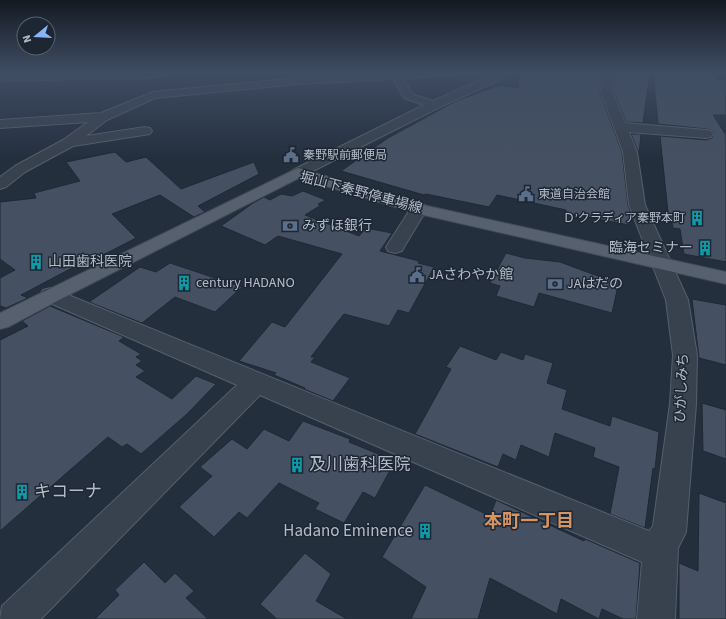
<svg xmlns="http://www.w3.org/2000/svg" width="726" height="619" font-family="'Source Sans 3','Noto Sans JP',sans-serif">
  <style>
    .building { fill: #455162; stroke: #1f2835 }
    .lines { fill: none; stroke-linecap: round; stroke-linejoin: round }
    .minor-casing { stroke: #565f6c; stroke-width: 2 }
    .major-casing { stroke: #414a57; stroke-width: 2 }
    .minor { fill: #38414e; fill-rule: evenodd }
    .major { fill: #56606e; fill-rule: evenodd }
    .labels { text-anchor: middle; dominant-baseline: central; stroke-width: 3; stroke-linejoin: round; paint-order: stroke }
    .far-poi-label { font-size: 12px; fill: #b4bcc9; stroke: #1d2633; text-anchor: start }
    .street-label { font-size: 14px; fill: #b4bcc9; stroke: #1d2633 }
    .poi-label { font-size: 14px; fill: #b4bcc9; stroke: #1d2633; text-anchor: start }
    .near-poi-label { font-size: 17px; fill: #b4bcc9; stroke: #1d2633; text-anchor: start }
    .near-neighbourhood-label { font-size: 18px; font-weight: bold; fill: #d59563; stroke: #1d2633 }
  </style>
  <rect width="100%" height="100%" fill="#242f3e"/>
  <path class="building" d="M519,72H601L600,93L622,152L628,205L631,214L629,225L566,213V210L497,195L489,207L426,194L424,195L341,171L388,138L456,101L500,85L518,88Z
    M613,72H650L643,123L626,122L614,92Z
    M653,72H711L718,79L726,80V115H713L726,135V262L684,254L680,229L673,228L672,223L669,222L660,136L706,140L712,138L714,133L711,130L706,129L658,124Z
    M631,134H641L639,154L638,151Z
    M115,152L126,162L146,157L181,189L254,162L259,174L198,206L205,212L194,217L160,195L112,214L136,238L107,253L70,269L21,295L28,298L6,308L0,306V278L15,270L0,259V202L36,198L34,193L80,181L66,162Z
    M303,191L326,200L318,204L321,205L305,215L359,236L366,228L392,233L380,251L419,261L418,263L434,267L409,313L398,310L389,326L344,314L336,324L311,357H315L311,362L350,378L333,401L304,389L305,388L274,375L276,373L239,361L272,322L285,327L342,254L278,236L265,245L221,226L253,203L264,197L270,200L281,194L292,196Z
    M506,253L525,258L560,262L595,275L619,281L612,313L539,293L534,307L496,296L500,286L490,283Z
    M170,263L242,287L215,312L175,297L142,323L89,302L140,267L156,272Z
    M692,299L726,305V365L699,358Z
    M50,306L124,337L119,341L141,354L136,357L142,361L136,365L145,371L136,377L172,399L196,376L216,384L187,414L141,454L127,444L122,447L108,437L0,531V340L28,326L22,321Z
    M460,346L496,360L501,352L523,360L525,354L553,363L547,383L567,390L562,409L610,426L612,416L659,432L655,469L653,468L645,528L610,514L619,467L593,457L595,448L555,433L549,457L521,445L516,460L503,454L498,467L415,434L451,369L446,367Z
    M702,403L726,410V459L703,451Z
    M303,421L350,439L349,442L395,461L375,498L363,492L344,523L315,509L319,503L279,483L247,518L239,512L214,537L179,507L212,476L200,467L232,439L247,449L264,429L289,441Z
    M425,485L490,516L496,500L584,541L585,539L640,563L636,619H623L602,609L599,619L561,599L557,614L490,578L478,619H411L426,587L382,557Z
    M699,493L726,503V619H679V563L698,571Z
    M305,553L331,574L316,601L347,619H277L260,604Z
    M144,562L165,583L175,573L194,591L186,598L208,619H95L119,595L115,590Z"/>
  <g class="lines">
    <g class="minor-casing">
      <path id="minor" d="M127,72H167L168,74L163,77L0,81V75Z
        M396,72H508L509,74L508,76L438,108L303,176L298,178L293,176L290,173L293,170L424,105L404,98L393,79L298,84L155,98L107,120L86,136L145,127L150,128L152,131L150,134L73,146L25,172L6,187L0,189V177L15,166L63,140L88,122L0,128V120L101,113L153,92L298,78ZM467,75L489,76L433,101L412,94L403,78Z
        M602,72H612L613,92L625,123L706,130L711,131L713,134L711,137L706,138L629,132L637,152L645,205L688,300L697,355L696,404L686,532L678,548L675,619H637L642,562L260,395L41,619H0L2,606L237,385L43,300L40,295L43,290L51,288L649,531L653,526L670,404L673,355L666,300L629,205L623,152L601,92Z
        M419,204L425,205L427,209L404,247L402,251L395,253L388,251L386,247L413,205Z"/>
    </g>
    <g class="major-casing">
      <path id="major" d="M298,168L423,205L726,272V284L419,214L299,178L59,300L8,327L0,329V313Z"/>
    </g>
    <use href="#minor" class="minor"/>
    <use href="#major" class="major"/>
  </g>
  <linearGradient id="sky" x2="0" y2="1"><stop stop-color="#141a22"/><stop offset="0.46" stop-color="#3f4d63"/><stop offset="1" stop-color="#3f4d63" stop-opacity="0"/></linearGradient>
  <rect width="726" height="158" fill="url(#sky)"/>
  <defs>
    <g id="civic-bare" transform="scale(1.2)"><path d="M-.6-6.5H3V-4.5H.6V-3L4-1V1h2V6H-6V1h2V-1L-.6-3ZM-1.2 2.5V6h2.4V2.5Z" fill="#5c6f8a" stroke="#1d2633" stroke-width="2.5" paint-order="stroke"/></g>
    <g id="building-bare" transform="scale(1.2)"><path d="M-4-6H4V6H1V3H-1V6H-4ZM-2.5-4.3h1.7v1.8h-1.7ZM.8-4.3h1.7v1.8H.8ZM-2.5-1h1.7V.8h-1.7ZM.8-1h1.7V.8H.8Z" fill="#0f9aa8" stroke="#1d2633" stroke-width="2.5" paint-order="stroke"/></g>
    <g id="bank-bare" transform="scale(1.2)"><path d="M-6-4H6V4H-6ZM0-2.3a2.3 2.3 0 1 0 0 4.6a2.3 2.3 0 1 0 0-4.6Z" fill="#5c6f8a" stroke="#1d2633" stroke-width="2.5" paint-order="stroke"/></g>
  </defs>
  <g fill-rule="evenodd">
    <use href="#civic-bare" x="291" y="155"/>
    <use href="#civic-bare" x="526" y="194"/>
    <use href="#building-bare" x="697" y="218"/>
    <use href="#bank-bare" x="290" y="226"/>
    <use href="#building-bare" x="705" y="248"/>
    <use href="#building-bare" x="36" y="262"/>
    <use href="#civic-bare" x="417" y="275"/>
    <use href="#building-bare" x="184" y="283"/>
    <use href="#bank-bare" x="555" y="284"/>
    <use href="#building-bare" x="297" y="465"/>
    <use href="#building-bare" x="22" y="492"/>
    <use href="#building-bare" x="425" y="531"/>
  </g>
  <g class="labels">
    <g class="far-poi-label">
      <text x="303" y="155">秦野駅前郵便局</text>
      <text x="538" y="194">東道自治会館</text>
      <text x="685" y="218" text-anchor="end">Ｄ’クラディア秦野本町</text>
    </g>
    <g class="street-label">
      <text transform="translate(361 193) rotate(15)">堀山下秦野停車場線</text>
      <text transform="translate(682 388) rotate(-87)">ひがしみち</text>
    </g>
    <g class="poi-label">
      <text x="302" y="226">みずほ銀行</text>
      <text x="693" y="248" text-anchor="end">臨海セミナー</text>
      <text x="48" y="262">山田歯科医院</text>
      <text x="429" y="275">JAさわやか館</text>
      <text x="196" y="283">century HADANO</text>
      <text x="567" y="284">JAはだの</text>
    </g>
    <g class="near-poi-label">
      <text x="309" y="465">及川歯科医院</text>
      <text x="34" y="492">キコーナ</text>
      <text x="413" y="531" text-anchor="end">Hadano Eminence</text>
    </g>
    <g class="near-neighbourhood-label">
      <text x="529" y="521">本町一丁目</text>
    </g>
  </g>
  <g transform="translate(36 36) rotate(252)"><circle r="19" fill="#1d2633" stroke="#59626f"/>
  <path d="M0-3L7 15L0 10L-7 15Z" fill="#8ab4f8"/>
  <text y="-6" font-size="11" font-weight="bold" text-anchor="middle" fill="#b4bcc9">N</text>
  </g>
</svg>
